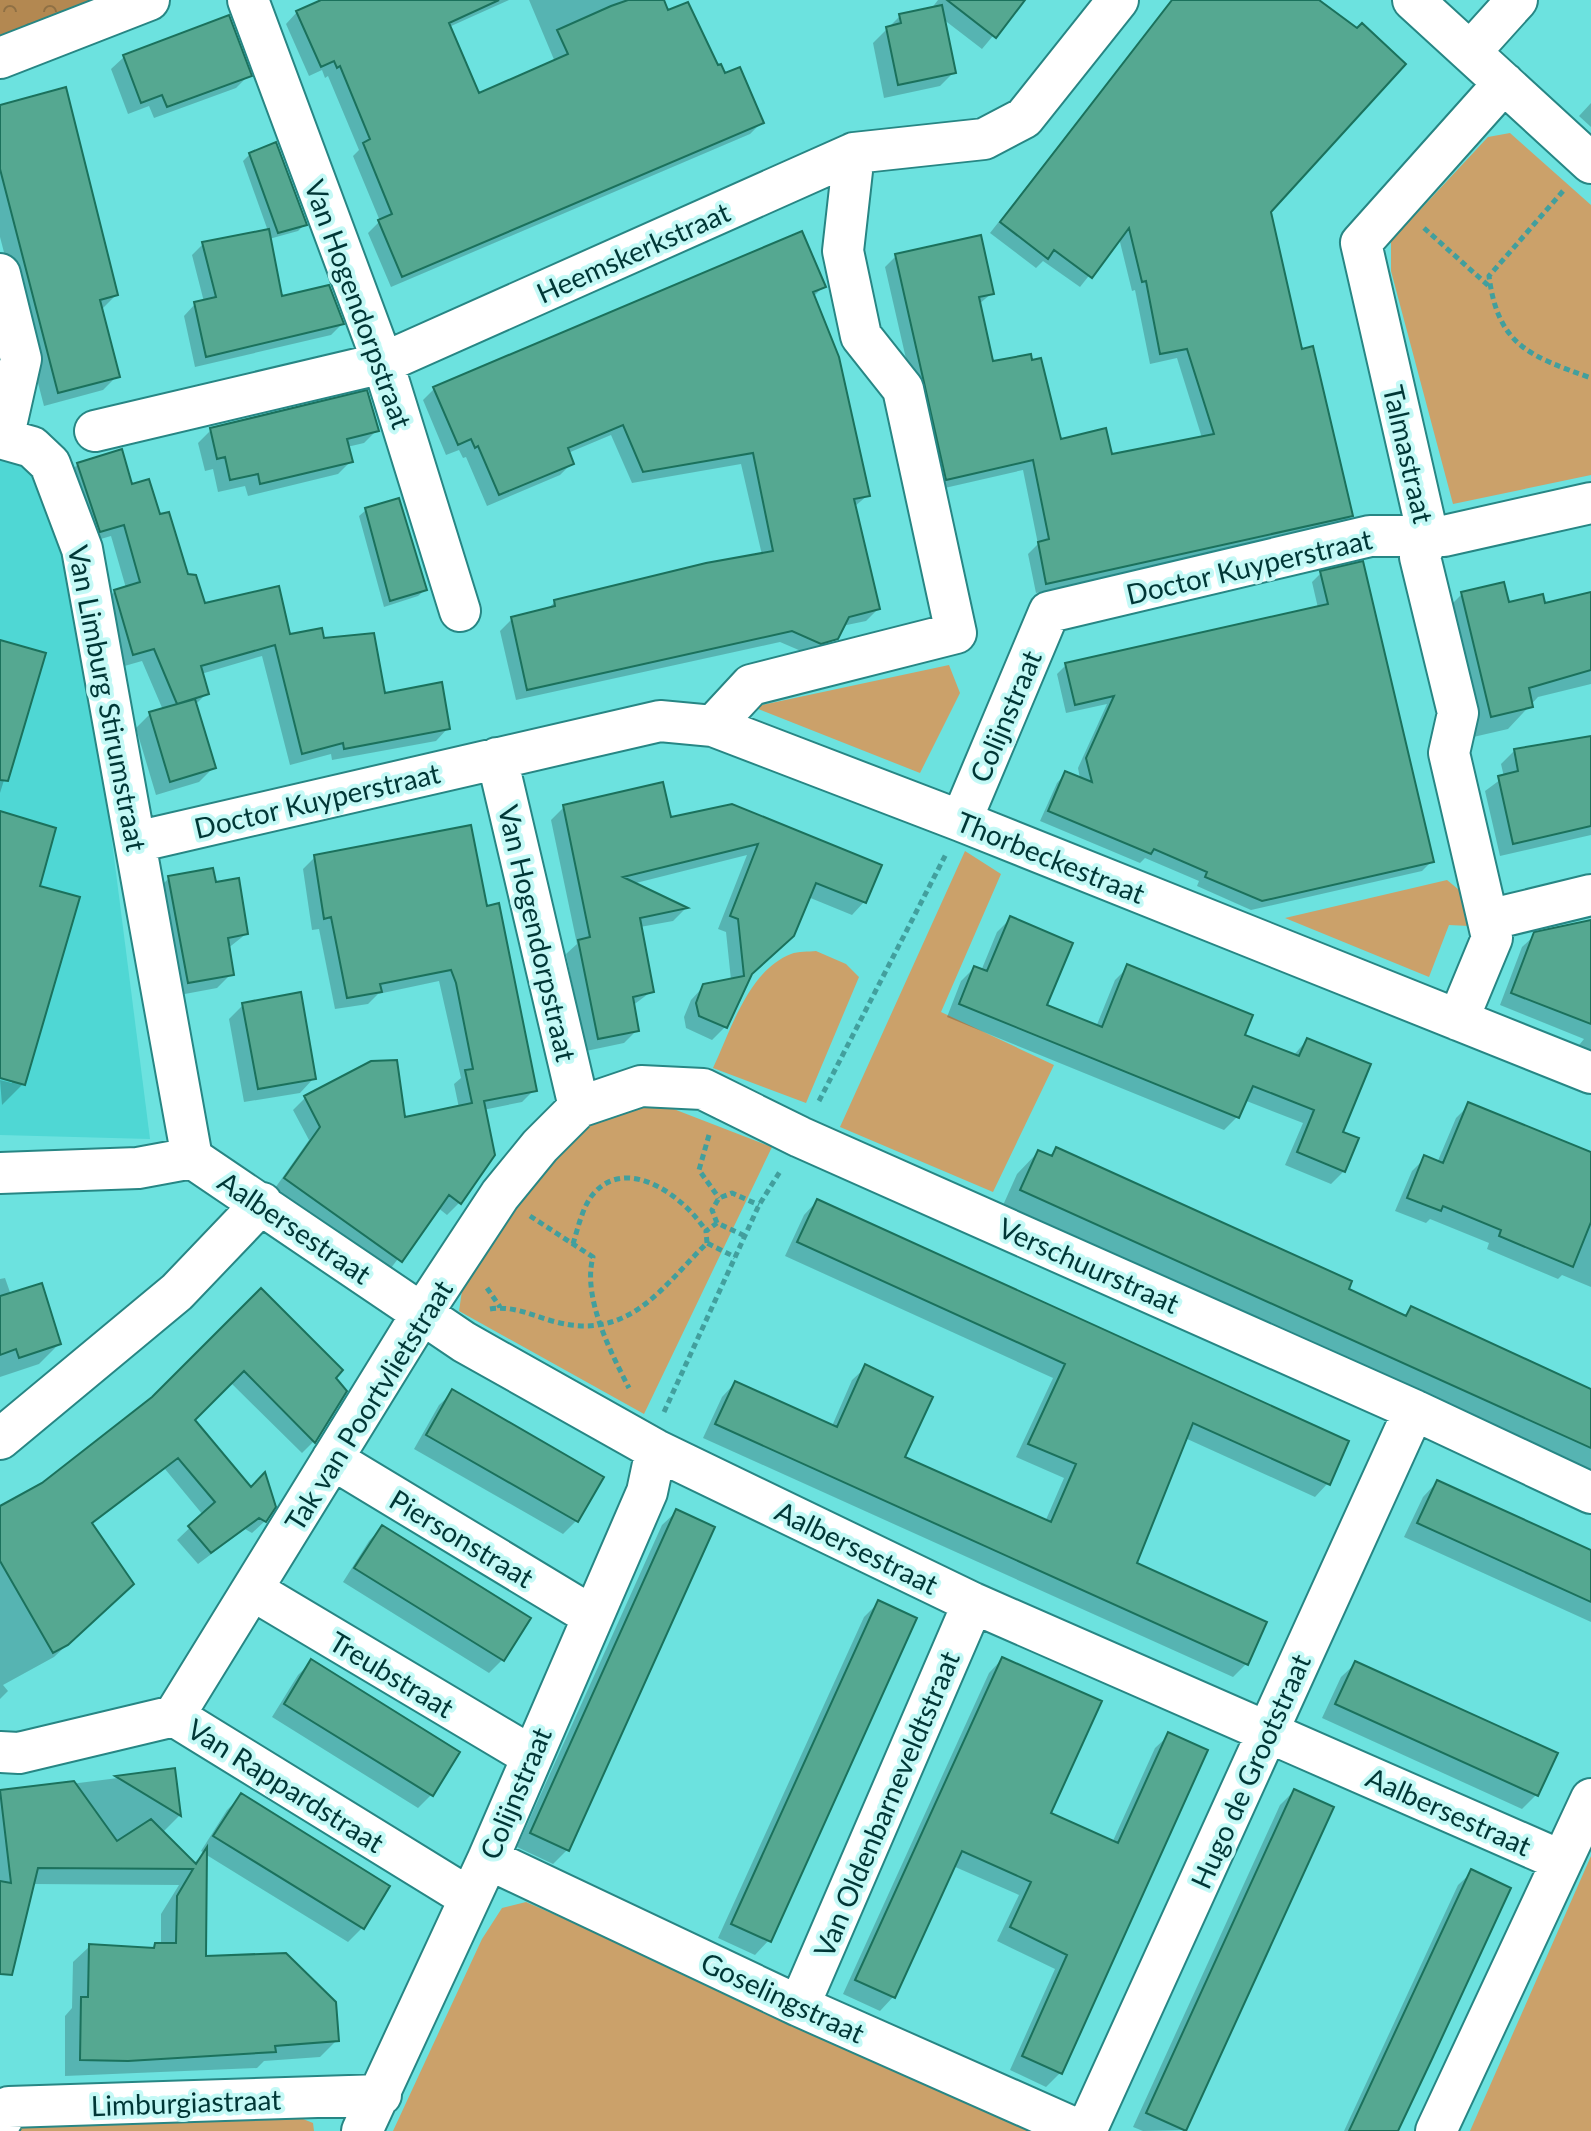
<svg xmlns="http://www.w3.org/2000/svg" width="1591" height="2131" font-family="Lato,sans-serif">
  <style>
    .built { fill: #4fd7d4 }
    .green { fill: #cba16a }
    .forest { fill: url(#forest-crowns) }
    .shadow { fill: #0003 }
    .building { fill: #55a891; stroke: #1b715c; stroke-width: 2 }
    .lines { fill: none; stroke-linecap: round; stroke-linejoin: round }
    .street-casing { stroke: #278684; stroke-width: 44 }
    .path { stroke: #429f9d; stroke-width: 5; stroke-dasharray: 6 4; stroke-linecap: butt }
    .street { stroke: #fff; stroke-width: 40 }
    .labels { text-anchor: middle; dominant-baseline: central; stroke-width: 8; stroke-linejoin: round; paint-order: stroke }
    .street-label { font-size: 28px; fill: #003736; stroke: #c4f9f6 }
  </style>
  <defs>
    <pattern id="forest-crowns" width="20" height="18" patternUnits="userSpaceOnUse" patternTransform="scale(2)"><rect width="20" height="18" fill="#b38851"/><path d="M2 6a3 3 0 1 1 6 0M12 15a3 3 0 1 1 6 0" fill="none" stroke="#8f7044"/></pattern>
  </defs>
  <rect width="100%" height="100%" fill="#6ce2df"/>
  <path class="built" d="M0,456L27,464L59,542L96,716L150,1139L0,1135Z"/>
  <path class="green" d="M1510,133L1591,205V475L1453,504L1391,271V241L1488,137Z
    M949,665L960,693L920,773L753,707Z
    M965,851L1001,874L941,1012L1054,1065L993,1192L840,1127Z
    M1447,880L1464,894L1469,926L1449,925L1429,977L1285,918Z
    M816,951L846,964L859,977L806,1103L713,1068C731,1030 748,971 791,954C798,951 809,952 816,951Z
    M614,1107L671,1108L772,1147L644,1414L459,1311L463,1284L550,1156Z
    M1591,1856V2131H1470Z
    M526,1902L1049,2131H393L482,1939L502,1908Z
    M293,2115L313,2123L314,2131H15L25,2121L163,2123Z"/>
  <path class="forest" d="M0,0H100L0,43Z"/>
  <path class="shadow" d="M326,0H509L449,27L478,95L555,62L529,0H662L667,13L761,123L750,134L391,287L368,233L380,221L353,156L359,150L328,76L325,78L322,70L309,76L286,24L297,12Z
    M938,0H1023L982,49L943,19L954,72L940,86L884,98L873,43L900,16L931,9Z
    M1173,0H1315L1269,211L1301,351L1351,516L1340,527L1036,593L1028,554L1038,544L1023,470L936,490L885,267L896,256L992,293L978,305L992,364L1031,362L1060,442L1111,457L1202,438L1177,358L1150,364L1135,290L1132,291L1119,238L1080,287L1043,261L1036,268L990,233Z
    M124,57L249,75L236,88L154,118L149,106L128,114L111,69Z
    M1591,103V127L1579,116Z
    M0,107L116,295L101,310L117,376L103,390L44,406L0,237Z
    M250,154L305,224L298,231L269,239L281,299L342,324L331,335L195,367L184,316L195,304L204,302L192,255L203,244L268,231L243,161Z
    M824,286L813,297L868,495L854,507L878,609L866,621L842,626L824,650L808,654L780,642L516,700L500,631L512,619L546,610L555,602L762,555L741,464L632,483L611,435L568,453L572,463L560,475L487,506L466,457L463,458L459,450L446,455L423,400L434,389Z
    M211,430H377L364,443L347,447L350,462L338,474L248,496L245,486L218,492L213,469L205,471L198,443Z
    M78,464L131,487L158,517L204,606L289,637L322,640L384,695L448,728L436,741L332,760L331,754L290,765L262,656L201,674L206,694L195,705L213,768L199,782L156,795L136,728L150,714L163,710L142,661L121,667L102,604L115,591L126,588L111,536L87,543L65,477Z
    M366,510L425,590L418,596L384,607L359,516Z
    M1321,573L1432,861L1422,871L1251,910L1197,886L1199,881L1145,858L1140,863L1040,821L1057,783L1066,773L1080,779L1078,768L1107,704L1066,713L1057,674L1066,665L1318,608L1312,582Z
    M1462,594L1507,604L1544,605L1591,594V684L1538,697L1508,729L1469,738L1440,616Z
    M0,642L43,655L0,793Z
    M1591,740V835L1500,856L1485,791L1504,777L1501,764L1515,750Z
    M732,806L864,902L852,915L808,897L749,976L725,1027L712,1040L686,1028L684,1017L691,1000L704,986L731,980L726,932L718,929L747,855L632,884L685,909L673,921L640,927L652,991L632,1006L637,1030L624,1043L586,1051L566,954L577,944L551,820L564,807L669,820Z
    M0,821L38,887L23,1084L2,1105L0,1080L12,1083V1079L0,1076Z
    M315,857L485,908L534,1090L522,1102L483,1110L459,1203L447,1215L437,1207L388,1272L273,1191L309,1140L293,1110L305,1098L403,1120L459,1108L454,1084L461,1078L439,981L378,994L368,1004L335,1009L319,929L312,930L303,869Z
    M169,878L215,885L246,934L227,949L231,974L217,988L174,996L155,892Z
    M1010,919L1044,1006L1096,1027L1115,980L1128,967L1242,1036L1293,1056L1307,1040L1344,1171L1331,1184L1285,1165L1303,1123L1244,1100L1237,1117L1224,1130L947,1017L961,981L974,968L981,971L997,932Z
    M1591,922V1056L1575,1050L1584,1039L1500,1005L1522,947L1536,934Z
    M243,1005L314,1078L300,1093L244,1102L229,1019Z
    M1469,1105L1591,1154V1287L1562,1275L1558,1279L1487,1249L1489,1243L1430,1219L1426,1223L1395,1211L1412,1171L1425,1158L1437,1163L1456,1118Z
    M1057,1149L1404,1317L1411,1309L1591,1391V1479L1000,1212L1017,1174L1038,1152L1048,1157Z
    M817,1201L1328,1483L1315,1497L1185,1438L1134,1564L1246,1664L1233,1677L703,1438L722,1397L735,1383L832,1426L852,1380L866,1367L902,1458L1045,1522L1064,1478L1016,1457L1053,1378L785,1256L804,1215Z
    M5,1278L11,1295L59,1344L39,1364L0,1377V1279Z
    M261,1290L333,1378L314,1441L302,1453L230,1382L192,1419L265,1521L252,1533L245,1529L198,1564L177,1540L203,1515L165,1469L91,1525L119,1596L54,1657L3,1685L8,1691L0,1699V1509L43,1484L153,1399Z
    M453,1392L601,1478L576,1521L563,1534L414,1449L439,1405Z
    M1437,1482L1591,1553V1622L1404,1537L1423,1497Z
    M677,1511L567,1850L553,1864L517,1847L662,1525Z
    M382,1527L528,1618L502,1660L489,1673L343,1582L369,1541Z
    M878,1603L769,1940L755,1955L718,1938L864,1617Z
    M1002,1659L1048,1814L1112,1843L1155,1748L1169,1735L1060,2073L1046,2087L1010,2070L1055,1969L997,1941L1019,1895L953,1866L893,1997L880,2011L843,1994L989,1673Z
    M311,1662L431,1795L418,1808L272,1717L298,1675Z
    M1356,1663L1555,1754L1536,1795L1522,1809L1322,1718L1341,1677Z
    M173,1771L179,1816L162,1833L193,1864L204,1853L201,1851L227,1810L241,1796L362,1928L348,1942L205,1854L204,1958L337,2040L320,2057L264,2061L257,2068L65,2076V2016L72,2008L73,1962L90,1946L151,1950L161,1945V1914L179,1885L32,1884L0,1940V1793Z
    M1294,1791L1184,2130L1143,2131L1133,2127L1280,1805Z
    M1472,1872L1396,2131H1344L1458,1885Z"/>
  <path class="building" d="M321,0H499L449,23L479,93L568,54L557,30L611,6L628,0H664L668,10L688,2L718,65L721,64L725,73L740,67L764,123L402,277L378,220L392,214L363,143L370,139L340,66L337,68L334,61L321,67L296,11Z
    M947,0H1025L996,38Z
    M1172,0H1319L1357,28L1362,23L1406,64L1271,212L1302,349L1313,346L1353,516L1046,584L1038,542L1049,539L1033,460L946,480L895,254L981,235L994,294L979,297L993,361L1031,354L1032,360L1041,358L1061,439L1106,428L1112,454L1214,434L1187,349L1160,354L1146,281L1142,282L1129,228L1092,278L1054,250L1048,259L1000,222Z
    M942,5L956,73L898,85L886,27L901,23L899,14Z
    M229,15L252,76L167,107L162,95L141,103L123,55Z
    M66,87L118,295L100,300L120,377L58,393L0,169V105Z
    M276,142L307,225L278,233L249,153Z
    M269,229L282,296L329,285L344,324L206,357L194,302L216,297L202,242Z
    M802,231L826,287L813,292L839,357L870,496L854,499L880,609L849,617L838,639L821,644L792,631L527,690L511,617L555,606L554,600L706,563L773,551L753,453L643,472L623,425L568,448L574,464L499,495L478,446L475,448L471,439L458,445L433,387Z
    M367,390L379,431L347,439L353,462L260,484L258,474L230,480L225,457L217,459L210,428Z
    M122,449L132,484L149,479L160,514L169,512L188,574L196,575L205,603L279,586L290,634L322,628L324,638L374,633L385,693L442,682L450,729L344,749L343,743L302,754L275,645L201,666L209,694L177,704L154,649L133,655L114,590L140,582L124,525L100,532L77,463Z
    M399,498L427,590L390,601L365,508Z
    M1363,561L1434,862L1262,901L1205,877L1207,872L1154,849L1151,854L1048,811L1065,771L1092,782L1086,758L1114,696L1075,705L1065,663L1328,604L1320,571Z
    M1504,582L1509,602L1543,594L1545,603L1591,592V670L1529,688L1533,707L1491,717L1461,592Z
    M0,640L46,653L8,781L0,780Z
    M195,699L216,768L170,782L149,712Z
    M1591,736V826L1513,844L1498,776L1518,771L1514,749Z
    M663,782L671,817L732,804L882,865L866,903L816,883L794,936L752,974L727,1028L699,1016L696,1003L703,984L744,976L738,919L730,916L758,844L623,877L688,908L640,918L654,992L633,997L639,1031L598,1039L578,940L590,937L563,805Z
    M0,811L56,828L40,886L80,897L25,1085L0,1078Z
    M471,825L487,906L499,903L537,1091L484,1101L495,1155L461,1204L449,1195L402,1262L284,1178L320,1127L304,1096L371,1061L397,1060L405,1117L472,1103L465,1070L473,1069L456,983L451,970L380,984L382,992L347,998L331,917L324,919L314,855Z
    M213,868L216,882L239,878L248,934L228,938L234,975L188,983L168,876Z
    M1010,916L1073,943L1047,1005L1102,1027L1127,964L1253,1015L1245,1035L1299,1056L1307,1038L1371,1064L1343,1132L1359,1138L1345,1172L1297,1152L1314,1110L1253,1086L1239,1118L959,1004L974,966L987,971Z
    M1591,920V1024L1511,993L1534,932Z
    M301,992L316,1079L258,1089L242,1003Z
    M1468,1102L1591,1152V1222L1573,1267L1499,1236L1501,1230L1443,1206L1441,1211L1407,1198L1424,1155L1443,1163Z
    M1056,1147L1352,1281L1349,1289L1406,1316L1411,1306L1591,1389V1448L1020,1190L1038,1150L1052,1156Z
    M817,1199L1349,1441L1330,1485L1193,1423L1137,1563L1267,1622L1248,1665L715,1424L735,1381L837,1427L865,1364L933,1397L905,1457L1051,1522L1076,1464L1028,1444L1065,1364L797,1242Z
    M42,1283L61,1344L19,1358L16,1349L0,1355V1296Z
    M261,1288L343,1370L336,1378L347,1391L315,1443L244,1371L195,1420L251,1487L265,1472L276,1507L266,1522L259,1518L211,1553L188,1526L215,1502L178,1458L92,1523L134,1584L68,1645L53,1653L0,1561V1506L42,1483L152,1397Z
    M452,1389L604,1477L578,1522L426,1435Z
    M1437,1480L1591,1550V1602L1417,1523Z
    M676,1509L715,1527L569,1851L530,1833Z
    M382,1525L531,1618L504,1661L354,1568Z
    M878,1600L917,1618L771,1942L731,1924Z
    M1002,1657L1102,1701L1051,1813L1118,1843L1168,1732L1208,1750L1062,2074L1022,2056L1067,1955L1010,1927L1031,1882L962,1851L895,1998L855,1980Z
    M311,1659L460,1752L433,1796L284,1704Z
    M1355,1661L1558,1753L1538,1796L1335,1704Z
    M175,1768L181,1816L115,1776Z
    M74,1781L117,1841L151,1819L196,1864L207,1847L206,1956L286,1953L336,2002L339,2041L275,2046L276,2052L128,2061L80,2060L81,1997H88L89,1944L154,1948L155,1943H176L177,1896L193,1869L38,1868L12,1975L0,1974V1881L11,1883L0,1790Z
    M1294,1789L1334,1807L1186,2131L1146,2113Z
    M241,1793L390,1886L364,1929L213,1836Z
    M1471,1869L1511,1888L1432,2059L1398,2131H1349Z"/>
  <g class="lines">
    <g class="street-casing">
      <path id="street" d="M248,0L383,363L460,611
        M1413,0L1591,163
        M1471,51L1517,0
        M0,58L149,0
        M0,274L21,359L3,439
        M95,431L383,363L854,153L984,139L1024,118L1118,0
        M0,438L32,447L50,464L82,549L192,1158
        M713,726L751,685L956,633L903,389L861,336L843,251L854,153
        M497,758L579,1107
        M961,821L1049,612L1370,536H1444L1591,503
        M136,842L660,721L713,726L961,821L1591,1073
        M1488,920L1591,895
        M1458,1020L1492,938L1449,753L1458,713L1420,557L1428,536L1361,243L1504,83
        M192,1158L464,1342L656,1450L973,1603L1562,1861
        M0,1173L138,1168L192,1158
        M0,1439L177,1292L262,1203
        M332,1459L592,1616
        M254,1591L531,1756
        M174,1716L421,1315L500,1195L540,1146L579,1107L641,1086L703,1089L800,1137L1414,1410L1591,1493
        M0,1752L19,1753L174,1716L468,1897
        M488,1859L799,2006L1081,2131
        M799,2006L973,1603
        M0,2123L9,2107L381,2095
        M362,2131L488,1859L647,1492L656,1450
        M1086,2131L1414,1410
        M1436,2131L1591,1799"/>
    </g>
    <path class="path" d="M1563,191L1489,276C1498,346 1530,356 1591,378
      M1424,228L1491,288
      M819,1101L946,854
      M709,1135L699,1170L719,1198
      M530,1216L593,1257C582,1297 611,1353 629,1388
      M717,1223L712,1210L719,1198L732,1193L759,1205
      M707,1243L706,1231L717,1223L745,1236
      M573,1244C578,1228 583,1204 595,1192C630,1155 686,1199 706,1231
      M487,1288L500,1307
      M490,1309C513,1305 533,1316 556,1322C630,1341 662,1287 707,1243L735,1257
      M664,1412L759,1205L781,1170"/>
    <use href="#street" class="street"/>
  </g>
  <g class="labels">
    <g class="street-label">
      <text transform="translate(633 252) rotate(-24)">Heemskerkstraat</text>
      <text transform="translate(359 304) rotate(70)">Van Hogendorpstraat</text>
      <text transform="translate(1409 454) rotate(77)">Talmastraat</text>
      <text transform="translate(1249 566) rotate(-13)">Doctor Kuyperstraat</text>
      <text transform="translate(108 698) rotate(79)">Van Limburg Stirumstraat</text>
      <text transform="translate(1005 716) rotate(-67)">Colijnstraat</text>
      <text transform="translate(317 800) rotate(-13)">Doctor Kuyperstraat</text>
      <text transform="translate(1051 857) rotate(22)">Thorbeckestraat</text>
      <text transform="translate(538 933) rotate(77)">Van Hogendorpstraat</text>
      <text transform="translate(295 1227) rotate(34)">Aalbersestraat</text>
      <text transform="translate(1089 1265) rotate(24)">Verschuurstraat</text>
      <text transform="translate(368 1405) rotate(-58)">Tak van Poortvlietstraat</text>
      <text transform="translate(462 1538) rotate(31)">Piersonstraat</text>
      <text transform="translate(857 1547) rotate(26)">Aalbersestraat</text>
      <text transform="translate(392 1674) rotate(31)">Treubstraat</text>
      <text transform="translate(1250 1771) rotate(-66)">Hugo de Grootstraat</text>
      <text transform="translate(286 1785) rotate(32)">Van Rappardstraat</text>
      <text transform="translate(515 1793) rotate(-67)">Colijnstraat</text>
      <text transform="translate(886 1804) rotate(-67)">Van Oldenbarneveldtstraat</text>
      <text transform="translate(1449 1811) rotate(24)">Aalbersestraat</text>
      <text transform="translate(783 1997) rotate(25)">Goselingstraat</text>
      <text transform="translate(186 2102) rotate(-2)">Limburgiastraat</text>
    </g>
  </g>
</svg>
